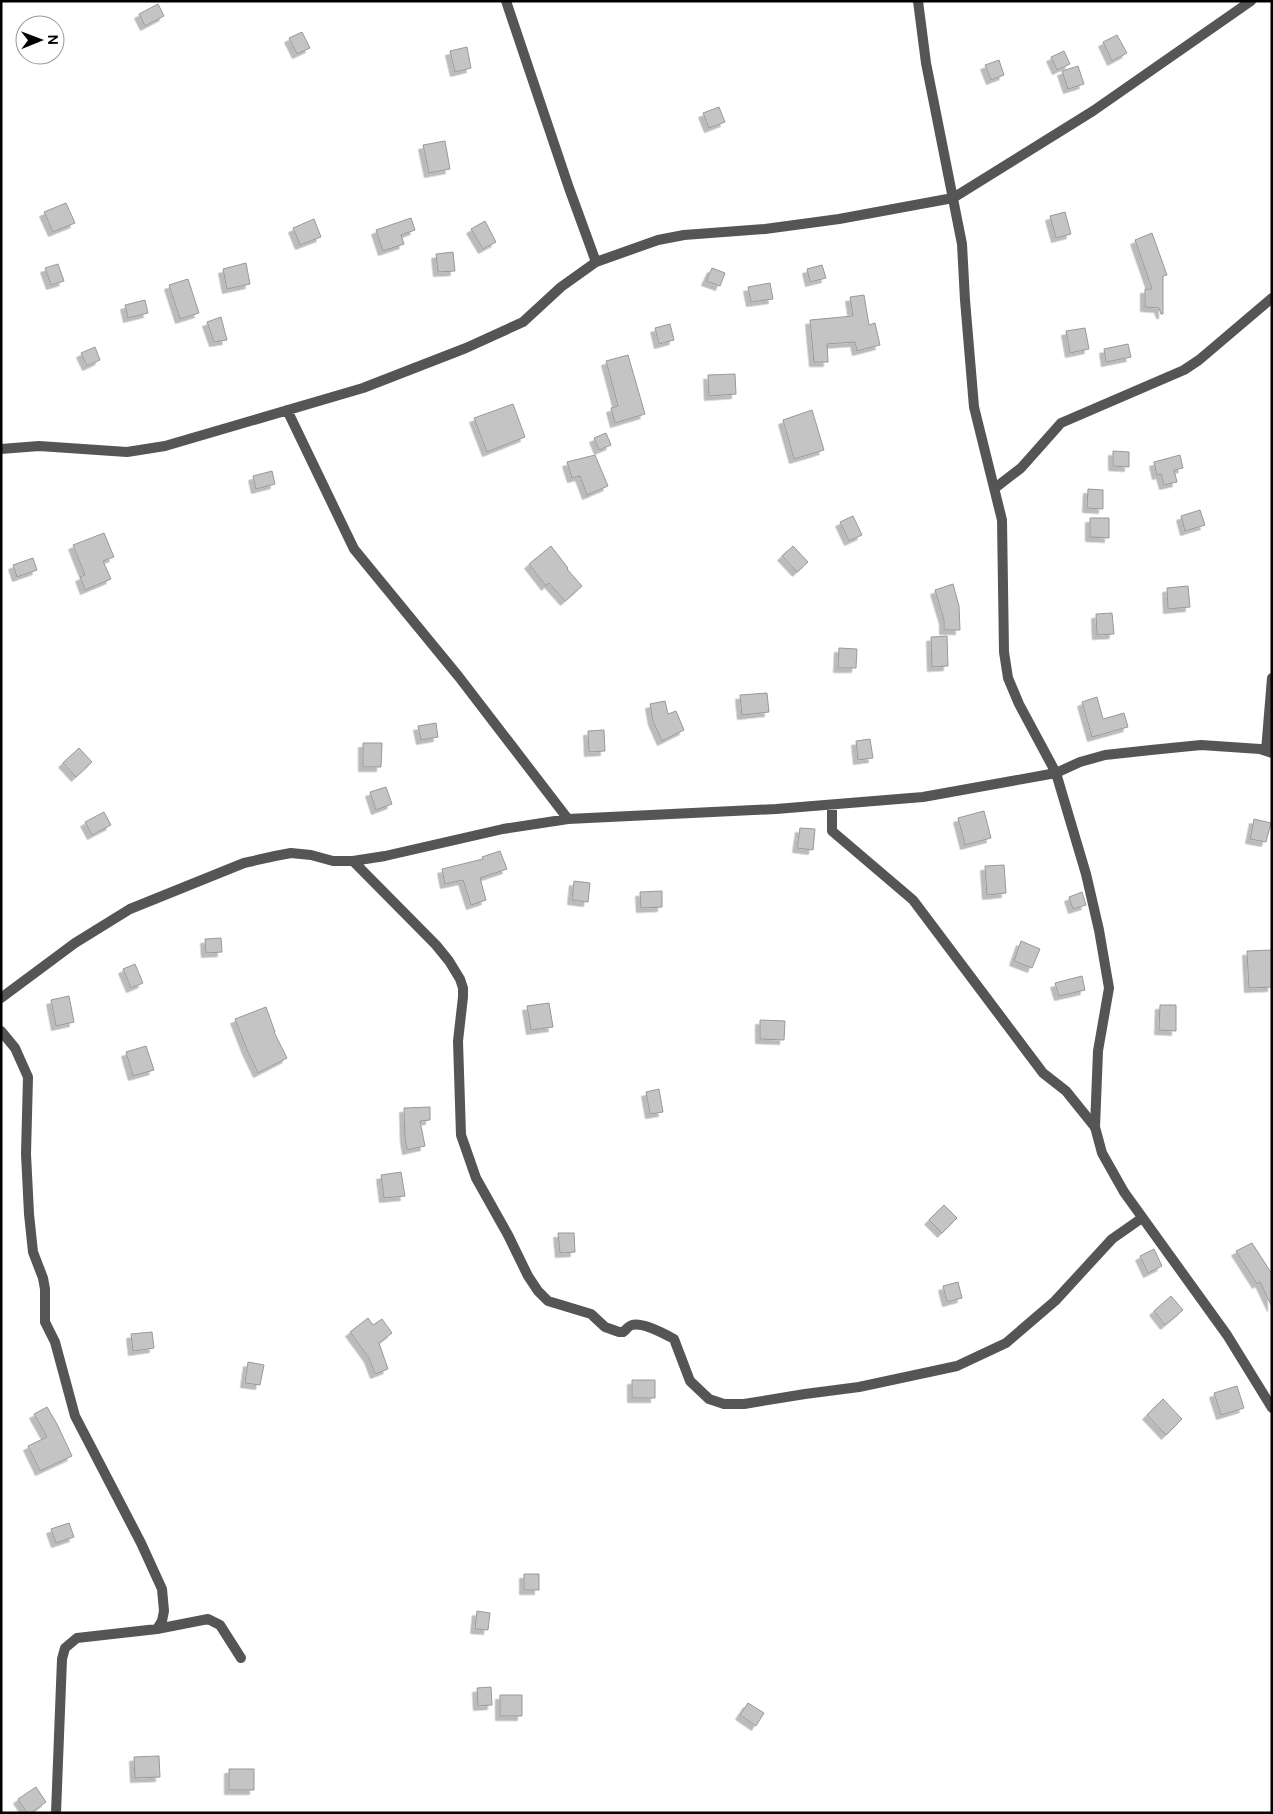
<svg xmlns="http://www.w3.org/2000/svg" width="1273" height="1814" font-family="'DM Sans',sans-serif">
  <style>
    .building { fill: #c4c4c4; stroke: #999; filter: url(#shadow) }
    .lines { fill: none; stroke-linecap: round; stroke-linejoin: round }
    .minor { stroke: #555; stroke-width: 10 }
    .tertiary { stroke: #555; stroke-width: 10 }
  </style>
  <defs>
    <filter id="shadow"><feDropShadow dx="-4.5" dy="4.5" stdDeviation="0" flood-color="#0004"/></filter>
  </defs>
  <rect width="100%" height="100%" fill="#fff"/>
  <path class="building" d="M158,4L164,16L145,26L139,14Z
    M302,32L310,48L297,54L289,38Z
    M1117,35L1127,53L1112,61L1103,42Z
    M467,47L471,68L455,72L450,51Z
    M1064,51L1070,64L1057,70L1051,57Z
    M999,60L1004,75L991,80L985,65Z
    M1078,66L1084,84L1068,89L1062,71Z
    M719,107L725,122L709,128L703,113Z
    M445,141L450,169L429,173L423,145Z
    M66,203L75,223L53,232L44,212Z
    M1065,212L1071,234L1056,238L1050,216Z
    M411,218L415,230L401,235L404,244L383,251L376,230Z
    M314,219L321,237L300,245L293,228Z
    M485,221L496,242L483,249L471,229Z
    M1152,233L1167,275L1163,276V314H1161L1159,308L1145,307V289H1152L1135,240Z
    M453,252L455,271L438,272L436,254Z
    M246,263L250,284L227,289L223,269Z
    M58,264L64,281L51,285L45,268Z
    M822,265L826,278L810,282L807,269Z
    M712,268L725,273L720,286L706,281Z
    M188,279L199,313L180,319L169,285Z
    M770,283L773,299L751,302L748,287Z
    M864,295L869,325L875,323L880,345L857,351L855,342L827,344L828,362H814L810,320L853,316L850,297Z
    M145,300L148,313L128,318L125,305Z
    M221,317L227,340L214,342L207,322Z
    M670,324L674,340L659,344L655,328Z
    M1085,328L1089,349L1070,353L1066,331Z
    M1128,344L1131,357L1106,362L1104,349Z
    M95,347L100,360L87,366L81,353Z
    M628,355L645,414L615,423L611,408L618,406L606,361Z
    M735,374L736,394L709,396L708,375Z
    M513,404L525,437L487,452L474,418Z
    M812,410L824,450L794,459L783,420Z
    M606,433L611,445L599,450L594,438Z
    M1113,451L1129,452V467L1113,466Z
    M595,455L608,486L587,495L580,476L572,478L567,462Z
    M1180,455L1183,468L1174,470L1177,482L1164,485L1161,474L1157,475L1154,462Z
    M272,471L275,484L256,489L253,476Z
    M1088,489L1103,490V509L1087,508Z
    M1200,510L1205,525L1185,531L1181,516Z
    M853,516L862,535L849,541L840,522Z
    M1090,518H1109V538L1090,537Z
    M104,533L114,557L103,561L111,579L85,590L80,577L85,575L73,545Z
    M551,546L568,568L567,569L582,586L565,601L549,583L546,586L529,564Z
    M793,546L808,562L797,572L782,556Z
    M33,558L37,570L17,577L13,565Z
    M953,584L959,606L960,630H944V620L935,590Z
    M1188,586L1190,607L1168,609L1167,588Z
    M1112,613L1114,634L1097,635L1096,614Z
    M947,636L948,666L932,667L931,637Z
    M839,648L857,649L856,668H838Z
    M767,693L769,712L742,715L740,695Z
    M1097,697L1103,719L1124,713L1128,727L1092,737L1082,702Z
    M665,701L668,714L676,711L684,730L662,741L653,721L650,704Z
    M436,723L438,737L421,740L418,726Z
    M604,730L605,751L589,752L588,731Z
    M870,739L873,758L858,760L856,741Z
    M363,743H382L381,767H363Z
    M79,748L92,762L76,777L63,763Z
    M386,787L392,804L376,810L370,792Z
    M984,811L991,838L965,845L958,818Z
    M104,812L111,825L92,835L85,822Z
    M1254,819L1271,823L1266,842L1250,839Z
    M800,828L815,829L813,850L797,848Z
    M500,851L507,869L480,878L486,900L471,905L463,880L445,884L442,869L483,859L482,857Z
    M1004,865L1006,893L987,895L985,866Z
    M574,881L590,883L588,902L572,900Z
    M662,891V907L641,908L640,892Z
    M1082,892L1086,905L1073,909L1069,897Z
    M221,938L222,952L206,953L205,939Z
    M1021,941L1040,949L1032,968L1014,961Z
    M1272,950V987L1249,988L1247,951Z
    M135,964L143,983L131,988L123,969Z
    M1082,976L1085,990L1059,996L1055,983Z
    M69,996L74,1022L56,1026L51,1000Z
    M549,1003L553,1027L531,1030L527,1006Z
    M1160,1005H1176V1031L1159,1030Z
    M266,1007L275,1032H274L287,1058L258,1073L247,1050L235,1019Z
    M760,1020L785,1021L784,1040L760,1039Z
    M146,1046L154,1070L133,1076L126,1052Z
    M659,1089L663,1112L650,1114L646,1092Z
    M430,1107V1120L420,1121L425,1146L407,1150L405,1138L404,1108Z
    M401,1172L405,1196L384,1198L381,1175Z
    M944,1205L957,1218L942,1233L929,1220Z
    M558,1233H574L575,1252L560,1253Z
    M1252,1243L1272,1274V1307L1260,1282L1257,1284L1236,1251Z
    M1154,1249L1162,1266L1148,1273L1140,1256Z
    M958,1282L962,1298L947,1302L943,1286Z
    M1171,1296L1183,1310L1165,1325L1154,1311Z
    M368,1318L373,1325L382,1319L392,1333L379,1343L388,1369L375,1374L369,1358L350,1332Z
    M152,1332L154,1348L133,1351L131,1334Z
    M248,1362L264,1365L260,1385L245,1383Z
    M632,1380H655V1398H632Z
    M1237,1386L1244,1408L1221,1415L1214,1393Z
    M1163,1399L1182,1419L1166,1435L1147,1415Z
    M47,1407L57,1424L72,1456L40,1471L28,1446L47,1437L34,1414Z
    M69,1523L74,1537L56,1543L51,1529Z
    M524,1574H539V1590H524Z
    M477,1611L490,1613L488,1630L475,1629Z
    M491,1687L492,1705L478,1706L477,1688Z
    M500,1695H522V1716H500Z
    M748,1703L764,1713L756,1726L740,1715Z
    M159,1756L160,1777L135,1778L134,1757Z
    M229,1769H254V1790H229Z
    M36,1787L46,1802L31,1813H27L18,1799Z"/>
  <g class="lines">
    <path class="minor" d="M506,1L569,188L596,262
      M287,410L354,549L459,677L568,819
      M1,449L39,446L127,452L165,446L363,388L466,348L523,322L561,287L596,262L658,240L684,235L765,229L839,219L953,198L1093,111L1251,1
      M995,488L1021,468L1061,423L1184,370L1199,360L1272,298
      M1266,751L1272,678
      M832,805V831L913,900L1043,1073L1066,1091L1095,1127
      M353,861L436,945L449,961L460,979L463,988V997L458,1041L461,1135L476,1178L508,1235L528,1276L538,1291L548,1301L591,1314L605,1327L619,1332H623C626,1330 628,1326 632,1325C642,1322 665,1334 674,1339L690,1381L709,1399L724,1404H744L805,1394L859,1387L957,1366L1006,1343L1055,1301L1112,1239L1142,1218
      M1,998L75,943L130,909L244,863L275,856L291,853L311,855L333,861H353L385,856L503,829L568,819L776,809L923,797L1056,773L1080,762L1105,755L1151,750L1201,745L1260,749L1272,753
      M1,1031L15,1048L28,1077L26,1154L29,1214L33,1252L43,1278L45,1289V1322L55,1342L75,1416L141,1543L162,1589L164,1611L162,1621L157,1629L77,1638L65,1648L62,1659L56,1813
      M157,1629L208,1619L220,1625L241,1658"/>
    <path class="tertiary" d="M918,1L926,63L962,244L965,300L974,407L1002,520L1004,652L1008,678L1019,704L1056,773L1086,874L1099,930L1109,988L1098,1051L1095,1127L1102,1153L1124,1192L1227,1335L1272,1408"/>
  </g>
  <rect width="1273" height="1814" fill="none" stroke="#000000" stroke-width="5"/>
  <g transform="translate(40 40) rotate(89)"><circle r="24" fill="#ffffff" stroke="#999999"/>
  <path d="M0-4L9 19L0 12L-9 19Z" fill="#000000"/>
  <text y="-8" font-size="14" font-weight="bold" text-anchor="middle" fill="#000000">N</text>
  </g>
</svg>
